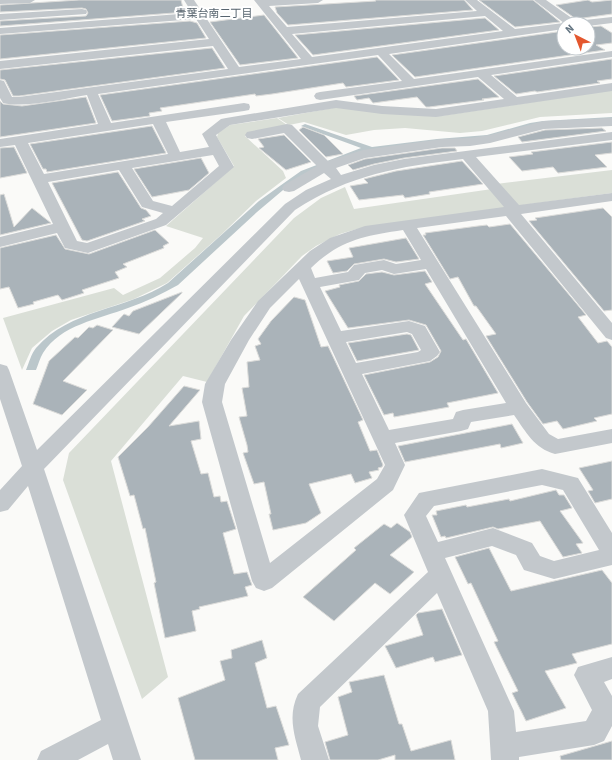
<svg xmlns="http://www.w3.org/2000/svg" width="612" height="760" font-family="'Source Sans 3','Noto Sans JP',sans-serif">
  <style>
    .green { fill: #dadfd7 }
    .water { fill: #bbc7cb }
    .building { fill: #aab3b9; stroke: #dcdcda }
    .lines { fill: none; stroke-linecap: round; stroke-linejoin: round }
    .minor { fill: #c3c8cc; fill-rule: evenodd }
    .labels { text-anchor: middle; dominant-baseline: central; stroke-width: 4; stroke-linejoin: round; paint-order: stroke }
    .far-neighbourhood-label { font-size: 11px; fill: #57646e; stroke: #fff }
  </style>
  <rect width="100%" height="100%" fill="#fafaf8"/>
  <path class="green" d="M612,90V113L540,117L482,131L460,133L405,128L374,130L346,135L304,122L289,125L278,118L338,107L440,116Z
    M277,118L287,125L251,133L245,136L283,171L286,178L256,201L222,234L167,283L134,299L71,320L52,331L32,348L22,370L3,318L114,288L123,295L160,278L195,248L203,238L166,226L234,166L217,137L218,133L230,125Z
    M612,170V193L516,206L496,184Z
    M345,187L354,209L492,189L507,208L357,229L340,234L316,246L302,256L279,280L244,316L207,382L183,376L111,461L168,677L142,699L63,480L69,453L294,218L321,198Z"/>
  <path class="water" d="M612,117V120L560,122L495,136L370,150L289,185L257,212L178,285C162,294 145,302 128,308C99,319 60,325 43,353C40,358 38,365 36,370H26C29,363 31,354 36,348C70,309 126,310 168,283L259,201L284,183L301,171L361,148L301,126L305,124L372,147L437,139L487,135L530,123L543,121Z"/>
  <path class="building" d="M79,0H181L183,8H186L187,12L0,26V21L86,16L88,13L86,9L82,8L0,12V5Z
    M375,0H464L473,10L288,25L277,13L275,7L376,1Z
    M479,0H533L560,22L515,27Z
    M588,0L592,2L612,0V14L576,19L556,5Z
    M264,15L298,58L240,65L210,22Z
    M485,18L499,30L313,55L295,35Z
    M190,21L197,23L206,38L0,59V35Z
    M601,26L612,33V43L596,45L605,50L415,77L392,55L564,31V48H588V27Z
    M212,48L225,68L19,96H13L5,80L0,79V70Z
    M377,57L399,80L346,87L343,83L272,94L256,96L255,94L160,108L162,111L149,113L150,116L112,121L100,95Z
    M612,59V79L597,81L600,83L537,92L535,91L516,94L494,76Z
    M478,79L499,97L482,99L484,100L429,107H426L417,97L373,103L369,98L357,100L354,96Z
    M86,97L96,123L0,137V101L3,104L22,106Z
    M152,126L166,153L47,172L46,169H43L30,144Z
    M303,127L324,135L343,154L326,157L299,130Z
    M602,128L606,131L522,142L518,137L545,130Z
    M284,135L311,162L286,170L259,148L264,147L258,139Z
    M612,142V153L595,155L607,167L558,173L553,167L522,171L509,157L533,154L531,152Z
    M14,147L27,173L0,178V148Z
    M442,148H455L457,151L404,158L374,164L353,170L348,165L365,159Z
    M201,158L209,173L189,190L152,197L134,169Z
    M462,161L483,184L429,192L430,194L405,198L403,195L359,200L350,186L368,183L364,179L396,171Z
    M118,172L141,208L146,210L151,216L142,219L145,221L87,241L82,240L52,183Z
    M4,194L14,227L32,208L51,223L0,235V195Z
    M603,208L612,217V310L604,311L529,221L537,220L535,218Z
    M510,224L586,315L578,317L598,343L607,341L612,347V414L594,418L597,421L563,429L557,421L543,424L527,402L486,336L496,334L476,306H474L458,277L450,279L423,235H426L425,233L478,226L487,225L489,227Z
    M155,230L169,243L163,246L164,248L123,264L127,267L115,272L119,278L82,290L84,293L62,300L58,295L33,302L34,304L18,308L9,287L0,289V248L56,235L65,249L89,254Z
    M406,238L419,259L396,262L384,259L354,264L347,271L333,273L327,261L353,257L349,248Z
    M425,271L432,282L425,284L463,340L466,339L498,393L447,403L449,407L394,417L393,413L384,415L364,375L430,362L438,357L441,351L426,325L409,320L348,328L325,291L340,287L339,285L359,281L366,274L382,272L394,275Z
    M182,292V293L139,334L112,327L124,314L129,316L133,311Z
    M294,297L305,300L321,347L328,346L363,420L358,422L370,451L377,450L383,465L382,467L378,468L379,470L369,472L372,478L355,483L351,474L309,484L321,513L306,523L273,530L269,514H271L264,482L254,484L243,453L248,452L247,445L239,417L247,416L242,388L249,387L247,362L260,360L255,346L261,344L258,339L271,321Z
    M97,325L113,330L63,381L87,390L62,415L33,404L49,361L75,337L78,338L89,327L93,328Z
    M407,334L411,335L419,350L357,361L348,343Z
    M184,386L200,390L169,426L199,421L201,439L191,441L201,474L208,473L214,497L220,496L221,502L227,501L236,529L223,533L234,574L247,572L252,585L245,587L248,596L199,607L200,609L192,611L196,631L165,638L154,583L156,582L145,528L143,529L134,495L130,496L118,457L148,427Z
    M512,424L523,443L501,448L500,444L405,462L398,446Z
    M612,461V499L595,503L588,491L593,490L579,468Z
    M556,490L559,495H564L572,508L560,511L583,543L576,544L582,553L563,557L540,521L498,529L493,527L446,538L445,536L441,537L432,515H437L436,511L466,505L467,507L509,499L510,501Z
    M397,523L410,532L412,537L390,555L414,572L390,594L375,583L334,621L303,597L356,550L354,548L384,524L391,528Z
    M489,548L511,591L602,570L612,583V644L572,654L577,663L545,671L566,708L526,721L512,693L518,691L494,642L498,641L471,583L468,584L455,557Z
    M442,609L462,655L435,662L433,657L396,668L385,646L423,635L416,615L418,613Z
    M262,640L267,658L255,663L267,708L276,706L289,745L275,748L278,760H195L178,698L225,680L220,661L232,658L231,650Z
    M384,675L399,724H402L411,751L451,740L455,760H395V755L378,760H330L325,742L348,735L338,697L352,692L349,682Z
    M612,741V760H561L560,756Z"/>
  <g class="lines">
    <path class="minor" d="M0,0H35L30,3L0,4Z
      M184,0H194L239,67L301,59L254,0H323L318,3L269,6L287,27L477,11L465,0H477L515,29L564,23L534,0H546L576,21L612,17V23L588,26V24H564V29L389,54L414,79L612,51V57L491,75L517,97L612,83V91L436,117L382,114L336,108L230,125L216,135L234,167L166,225L88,253L65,248L57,233L0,247V237L53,224L15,145L0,147V139L98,124L87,95C63,99 25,108 3,103L0,98V80L4,81L12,97H19L228,69L213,46L0,69V61L209,39L196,19L0,34V28L192,13ZM485,16L503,31L312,57L292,34ZM378,55L402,81L320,92L316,93L314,96L316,99L320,100L478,77L504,99L436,109L382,106L336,100L226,118L221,119L202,134L209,147L180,152L166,122L244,111L249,110L250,107L249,104L244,103L111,123L98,94ZM153,124L168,154L44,174L28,143ZM213,155L219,166L172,206L153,201L132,168ZM119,170L142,207L163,213L156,219L87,243L77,241L48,182Z
      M82,9L86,10L87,12L86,14L0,20V14Z
      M612,118V126L544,129L490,143L470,146L442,147L365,158L336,168L341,175L374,165L404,159L612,132V140L476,157L519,205L612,193V201L521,214L612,323V340L606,338L506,216L417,228L526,403L549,434L558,439L612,429V443L555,454C534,448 526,432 514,415L471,422L468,429L461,431L395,443L405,465L393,490L272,588L264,591L256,588L252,581L202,402L205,384L231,340L258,301L310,251L330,238L365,226L504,207L463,159C398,167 351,174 295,210L44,469L141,760H113L108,744L78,760H37L41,751L101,720L28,486L8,510L0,512V490L22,466L0,399V364L7,366L9,370L37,450L285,204L306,190L331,179L324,173L294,191L289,192L284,191L282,188L284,185L317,166L284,133L252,139L247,138L245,135L247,132L287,124L292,125L328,161L363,150L442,139L470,138L490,135L544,121ZM403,230L421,260L396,264L384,260L354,265L348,272L315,278L311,268C340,240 364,236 403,230ZM426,269L506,403L463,410L456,412L453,419L389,430L362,374L430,361L437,356L440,352L425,326L409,321L341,331L320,287L359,280L365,273L382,270L394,274ZM299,279L385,465L377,479L270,563L222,402L225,384L249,340L270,308ZM407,332L412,334L421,350L418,352L356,363L346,342Z
      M542,469L578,478L612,533V565L554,579L524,570L516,555L492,546L445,558L514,711L516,732L586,721L592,710L574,675L578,667L612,657V679L604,682L612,696V726L604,741L594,745L519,757V760H491L488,711L437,593L320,707L318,726L329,760H301C295,737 287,717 298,694L428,572L404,515L419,493ZM542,485L563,490L599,550L554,561L540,556L532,543L493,528L438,542L426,516L434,506Z"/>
  </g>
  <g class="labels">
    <g class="far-neighbourhood-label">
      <text x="214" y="13">青葉台南二丁目</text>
    </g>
  </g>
  <g transform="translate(576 36) rotate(318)"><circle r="19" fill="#ffffff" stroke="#c1c8cd"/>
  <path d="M0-3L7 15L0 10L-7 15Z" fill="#e4572e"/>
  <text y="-6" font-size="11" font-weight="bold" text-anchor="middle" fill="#657683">N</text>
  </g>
</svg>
